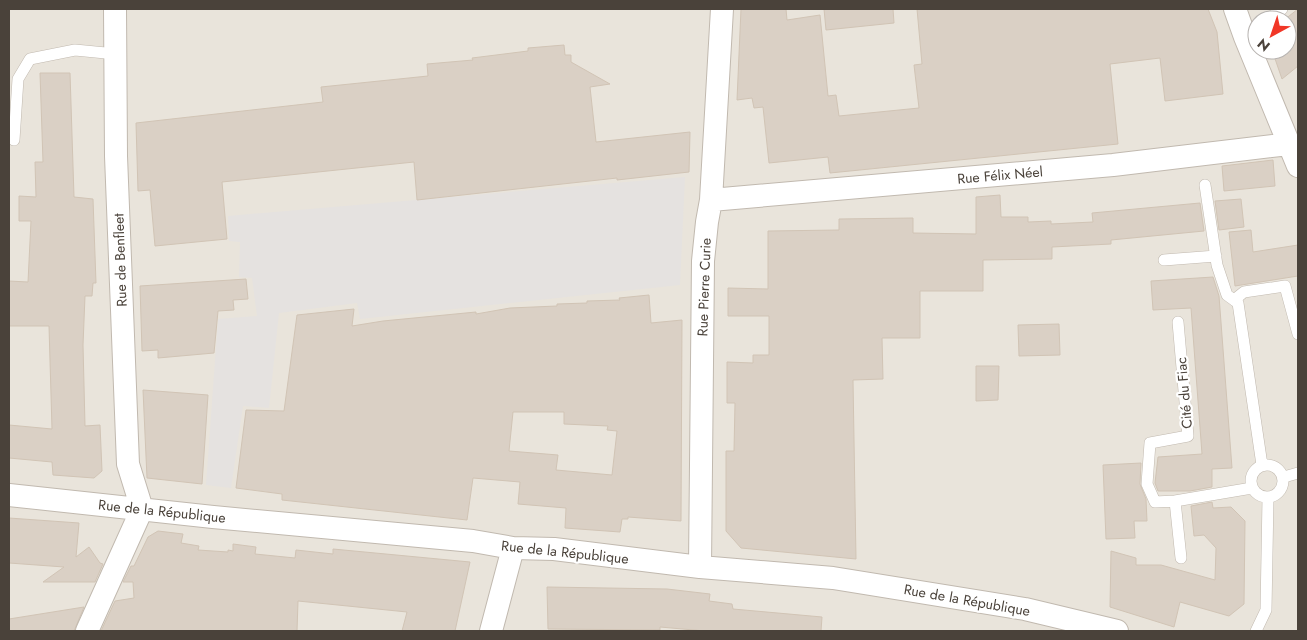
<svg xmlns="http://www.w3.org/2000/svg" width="1307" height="640" font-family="Jost,sans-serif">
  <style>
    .residential { fill: #e9e4db; fill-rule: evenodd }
    .parking { fill: #e5e2e0 }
    .building { fill: #dad0c5; stroke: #d1c4b5; fill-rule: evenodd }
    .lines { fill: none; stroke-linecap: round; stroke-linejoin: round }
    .service-casing { stroke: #c1b9af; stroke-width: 12 }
    .minor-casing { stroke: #c1b9af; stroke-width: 24 }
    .service { stroke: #fff; stroke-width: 11 }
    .minor { stroke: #fff; stroke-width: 22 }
    .labels { text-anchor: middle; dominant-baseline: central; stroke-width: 4.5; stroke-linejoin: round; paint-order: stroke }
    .street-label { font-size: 14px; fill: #4a423a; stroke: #fff }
  </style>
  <rect width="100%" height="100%" fill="#f5f2ec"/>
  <path class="residential" d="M9,9H1298V631H9ZM1257,20H1287V50H1257Z"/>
  <path class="parking" d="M685,177L680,285L360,319L357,303L279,313L269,408L243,406L231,488L206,485L218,319L257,316L252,278L239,277L240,242L229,241L228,216Z"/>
  <path class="building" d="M741,9H786L787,20L820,15L828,96L836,95L839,116L919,108L914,65L922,64L917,9H1208L1217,32L1223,94L1165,101L1160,58L1110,64L1118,144L830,173L828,157L769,163L763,107L754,108L752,98L737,100Z
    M824,9H893L894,23L826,30Z
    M1298,9V66L1282,79L1272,50H1287V20H1284Z
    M564,45L565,55H571V62L610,84L590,87L596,142L690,132L689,172L617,180V178L417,200L414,162L222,182L227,239L155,246L150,190L138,191L136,123L323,102L321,87L428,76L427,64L473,60L472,58L528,51V48Z
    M40,73H70L74,197L93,199L96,283H93L92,296H85L83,345L85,426L100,425L102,471L94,478L53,475L52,462L9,458V425L52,429L49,326H9V281L28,282L31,221H19V196L36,197L35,162H43Z
    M1273,160L1275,186L1224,191L1222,166Z
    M1000,195L1001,217H1028V222L1051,221V224L1093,222L1092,213L1200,203L1204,231L1111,240V244L1052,247V259L983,260V291H920V338H882L883,379L853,380L856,559L741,548L726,531V451H734L735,403H727V362L753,363V355H769V316H728V288L768,289V231L839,230V219L913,218V233L976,234V197Z
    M1241,199L1244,227L1219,230L1215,201Z
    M1251,230L1253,252L1298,245V276L1235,286L1229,232Z
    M1213,277L1219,296L1232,468L1212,469V487L1190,491H1158L1155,483L1158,457L1202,454L1191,308L1153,310L1151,281Z
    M246,279L248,299L233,300L234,310L218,311L214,353L158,358V350L142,351L140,286Z
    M649,295L651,323L682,320L681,521L628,517V519H622L620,532L565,528L566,508L518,504L520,482L473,478L467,520L282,500V494L236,488L246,410L284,411L297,315L354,309L352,326L383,321L476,312V314L510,308L557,306V304L587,303V301L620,300L619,298ZM513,412H564V424L608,426L607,430L617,431L612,475L556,470L558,455L509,451Z
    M1059,324L1060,355L1019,356L1018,325Z
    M976,366H999L998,400L976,401Z
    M143,390L208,395L202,484L147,478Z
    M1141,463L1140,484L1146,499L1147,521H1134L1135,538L1106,539L1103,465Z
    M1212,502L1213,508L1231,507L1245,521L1244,604L1229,616L1180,602L1174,627L1110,607L1111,551L1136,558V565H1161L1215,580L1216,548L1204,535L1194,536L1191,506Z
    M9,518L79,523L76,557L89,547L100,563L103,564L95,582H43L64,567L9,563Z
    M158,531L183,534L181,543L199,546L198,550L228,552V550L233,551V544L256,547L255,554L295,558L296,550L333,554V549L470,562L455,631H402L407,612L298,601L297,631H101L115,601L134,598L133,582H123L131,566H134L148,537Z
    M547,587L667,589L710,594L709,601L732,604L733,609L822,617L821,631H705L660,627V630L548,629Z
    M84,607L74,631H9V619Z"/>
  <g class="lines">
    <g class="service-casing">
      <path id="service" d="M1267,20L1282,9
        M1245,37L1257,28
        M14,140L18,79L30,59L75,50L116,54
        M1205,185L1217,265L1227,295L1238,303L1262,465
        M1164,260L1216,256
        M1234,300L1244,292L1285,286L1298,334
        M1251 481a16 16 0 1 1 32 0a16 16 0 1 1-32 0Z
        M1284,477L1298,473
        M1175,501L1155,502L1147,484L1150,443L1188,436L1178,322
        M1181,558L1175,501L1252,488
        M1256,631L1266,610L1268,498"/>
    </g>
    <g class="minor-casing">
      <path id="minor" d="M115,9L116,156L128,464L142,509
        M1235,9L1245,37L1298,166
        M711,200L1113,165L1289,144
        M9,495L213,517L473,541L513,548L554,549L700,567L833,578L1025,609L1117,631
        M700,567L703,261L707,222L711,200L722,9
        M87,631L142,509
        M491,631L513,548"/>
    </g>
    <use href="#service" class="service"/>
    <use href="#minor" class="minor"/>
  </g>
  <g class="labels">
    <g class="street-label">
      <text transform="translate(1000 175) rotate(-5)">Rue Félix Néel</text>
      <text transform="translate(120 260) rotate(-92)">Rue de Benfleet</text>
      <text transform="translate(704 287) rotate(-88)">Rue Pierre Curie</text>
      <text transform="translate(1184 393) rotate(-95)">Cité du Fiac</text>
      <text transform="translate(162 511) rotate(6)">Rue de la République</text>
      <text transform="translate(565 552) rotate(6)">Rue de la République</text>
      <text transform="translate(967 600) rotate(10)">Rue de la République</text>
    </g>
  </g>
  <rect width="1307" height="640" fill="none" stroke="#4a423a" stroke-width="20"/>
  <g transform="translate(1272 35) rotate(220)"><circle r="24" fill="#ffffff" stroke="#b7b3b0"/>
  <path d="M0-4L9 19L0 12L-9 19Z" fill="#f13727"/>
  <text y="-8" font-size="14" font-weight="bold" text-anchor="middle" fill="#4a423a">N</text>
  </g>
</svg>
